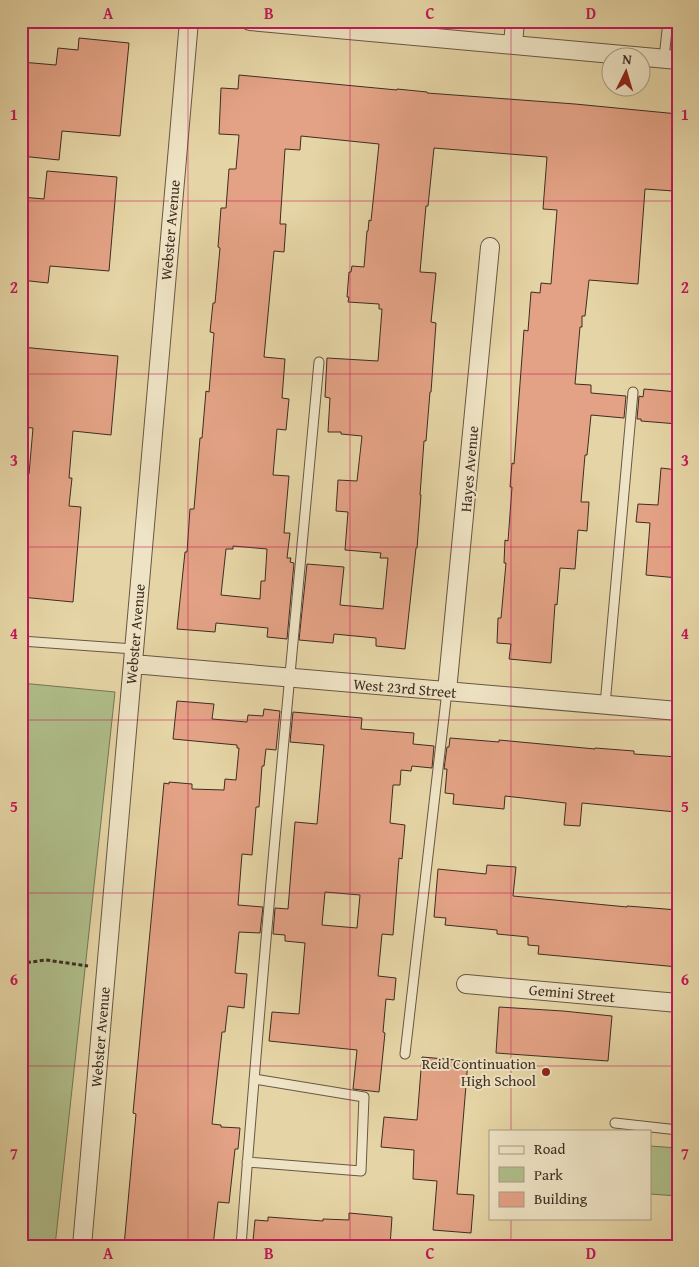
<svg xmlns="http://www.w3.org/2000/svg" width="699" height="1267" font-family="'Gentium Book Plus',serif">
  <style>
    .green { fill: #afbe8a; stroke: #767656 }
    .building { fill: #e3a285; stroke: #3e2d22; fill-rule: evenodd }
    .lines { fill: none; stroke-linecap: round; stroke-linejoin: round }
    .service-casing { stroke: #685743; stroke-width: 11 }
    .minor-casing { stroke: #685743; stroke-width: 20 }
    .path { stroke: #3e2d22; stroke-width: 3; stroke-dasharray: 4 2.5; stroke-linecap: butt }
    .service { stroke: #eee3c4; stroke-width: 9 }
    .minor { stroke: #eee3c4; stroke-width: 18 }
    .grid { fill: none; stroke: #c2185b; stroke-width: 1; stroke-opacity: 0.55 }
    .poi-dot { fill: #8f2418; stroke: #eee3c4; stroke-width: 2 }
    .labels { text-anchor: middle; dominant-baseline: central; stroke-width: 4; stroke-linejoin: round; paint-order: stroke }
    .street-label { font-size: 15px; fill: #3e2d22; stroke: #eee3c4 }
    .poi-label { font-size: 15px; fill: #3e2d22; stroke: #eee3c4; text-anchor: end }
    .neatline { fill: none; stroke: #c2185b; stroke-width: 2 }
    .grid-label { font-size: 16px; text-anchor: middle; font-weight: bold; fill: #c2185b }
  </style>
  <rect width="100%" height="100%" fill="#e5d4a5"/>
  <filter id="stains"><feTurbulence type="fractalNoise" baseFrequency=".004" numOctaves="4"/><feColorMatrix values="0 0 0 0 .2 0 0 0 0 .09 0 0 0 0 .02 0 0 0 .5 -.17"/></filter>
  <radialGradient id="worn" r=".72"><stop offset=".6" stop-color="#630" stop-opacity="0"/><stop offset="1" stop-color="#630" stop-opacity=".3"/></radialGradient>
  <path class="green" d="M21,683L115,692L55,1246H21Z
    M650,1146L678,1148V1196L650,1194Z"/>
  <path class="building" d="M79,38L129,43L120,136L62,131L59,160L21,156V62L56,65L58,48L78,50Z
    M239,75L397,90V89L427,92V93L575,104L678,114V184H674V191L645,189L638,284L589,280L585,316H582V327H580L575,384L591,385V393L626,396L624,418L591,415L587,455H585L581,502H589L587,531L578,530L575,569L560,568L557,605L555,604L551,663L509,659L511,644L497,643L498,618H501L506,563H504L505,540L508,541L512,487H510L512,463L514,464L524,330L528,331L531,292L540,293L541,283L551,284L557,210L543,209L547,157L434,148L428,206H426L420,272L436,273L431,322L436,323L431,392H430L426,441H424L420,495H421L417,548H416L405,649L376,646V638L334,634L333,643L299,640L307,564L344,567L340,605L383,609L388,558H380L381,553L345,550L348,512L336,511L338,480L357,481L362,436L341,434V432H328L330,398L325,397L327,358L378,361L382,309H379V304L348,302L349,297H347L349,272H351L352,266L364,267L367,231H368L369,220L371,221L379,144L301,136L300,150L285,149L280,224H286L284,252L274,251L264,357L285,359L282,398L289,399L286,430L277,429L273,475L289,476L284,533H290L287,558H291L290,562L294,563L287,639L267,637L268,628L216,623L215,632L177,629L185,552H187L190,509H194L200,438H202L206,391L209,392L214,333L210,332L213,303H215L220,248L218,247L221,208H226L229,169H236L239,135L219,134L221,88L238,89ZM233,546L267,549L265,581H261L260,599L221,595L226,549H233Z
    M47,171L117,177L109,271L50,266L48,283L21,280V197L44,199Z
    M21,347L118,356L111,435L73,431L69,478H72L69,506L81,507L73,602L21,597V482H23L24,474H29L33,428L21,427Z
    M644,389L678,392V424L641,421V419H637L639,396L643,397Z
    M661,468L678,470V578L646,575L650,523L636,522L638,504L658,505Z
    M177,701L214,704L212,719L247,722L248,715L263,716L264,709L280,711L276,750L266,749L264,766H262L259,807H256L252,855L242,854L238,905L263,907L260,933L239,932L235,973L247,974L244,1008L228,1006L225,1032H222L212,1124L221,1125V1127L240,1128L238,1149H235L229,1203L218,1202L213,1246H124L136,1114L133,1113L164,783L169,784V782L192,784V789L224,790L225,779L236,780L239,748H237V745L173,739Z
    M293,712L362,718L361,729L414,733L413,744L434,746L432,768L412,766L411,771L401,770L400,785H393L390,823L405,825L402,859L399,858L393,935L382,934L378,976L396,978L394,1000L386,999L383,1032L385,1033L379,1092L353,1089L357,1050L269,1041L272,1012L299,1014L305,943L285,941V935L273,934L275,908L288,909L295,822L317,824L324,745L290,742ZM325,892L360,895L357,928L322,925Z
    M450,738L499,742V740L595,749V748L634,751V754L678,757V796L676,812L582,803L580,826L564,825L566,803L505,796L504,809L453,804L454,794L445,793L447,769H444L447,747H449Z
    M487,865L516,867L513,896L627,907V906L678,910V967L538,954L539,946L528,945V937L497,934V930L445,925L446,918L434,917L438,869L486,874Z
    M499,1007L563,1011L612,1016L608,1061L496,1053Z
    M422,1057L468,1061L457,1194L474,1195L471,1233L433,1230L437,1181L413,1179L414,1150L381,1147L384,1117L417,1120Z
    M349,1213L392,1217L390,1246H259L260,1241H253L255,1220L268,1221V1217L323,1221V1219L349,1220Z"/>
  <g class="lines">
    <g class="service-casing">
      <path id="service" d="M664,58L668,21
        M21,641L134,649
        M605,705L633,392
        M405,1054L447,691
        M615,1123L678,1130
        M247,1162L361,1171L364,1097L254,1079
        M241,1246C263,951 292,656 319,362"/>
    </g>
    <g class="minor-casing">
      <path id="minor" d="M250,21L678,60
        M513,45L515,21
        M133,664L678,711
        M447,691L490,247
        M466,984L678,1003
        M82,1246L189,21"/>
    </g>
    <path class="path" d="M21,965L24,963L46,960L88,966"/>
    <use href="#service" class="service"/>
    <use href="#minor" class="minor"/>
  </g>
  <path class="grid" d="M188,21V1246M350,21V1246M511,21V1131M21,201H678M21,374H678M21,547H678M21,720H678M21,893H678M21,1066H678M511,1218V1246"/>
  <circle class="poi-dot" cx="546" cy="1072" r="5"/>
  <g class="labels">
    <g class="street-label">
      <text transform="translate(170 230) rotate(-85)">Webster Avenue</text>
      <text transform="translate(469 469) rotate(-85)">Hayes Avenue</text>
      <text transform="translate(135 634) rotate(-85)">Webster Avenue</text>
      <text transform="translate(405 688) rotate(5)">West 23rd Street</text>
      <text transform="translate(572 993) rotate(5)">Gemini Street</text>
      <text transform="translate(100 1037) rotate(-85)">Webster Avenue</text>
    </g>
    <g class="poi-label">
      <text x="536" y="1063">Reid Continuation<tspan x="536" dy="17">High School</tspan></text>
    </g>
  </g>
  <rect width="699" height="1267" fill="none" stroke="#e5d4a5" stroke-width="55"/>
  <rect x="489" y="1130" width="162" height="90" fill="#eee3c4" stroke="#a89a83"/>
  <rect x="499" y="1146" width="25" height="8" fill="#eee3c4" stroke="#a89a83"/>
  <text x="534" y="1154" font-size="15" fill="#3e2d22">Road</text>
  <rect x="499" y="1167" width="25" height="15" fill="#afbe8a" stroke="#a89a83"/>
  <text x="534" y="1180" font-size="15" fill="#3e2d22">Park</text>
  <rect x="499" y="1192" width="25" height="15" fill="#e3a285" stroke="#a89a83"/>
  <text x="534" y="1204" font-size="15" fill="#3e2d22">Building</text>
  <g transform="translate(626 72) rotate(5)"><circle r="24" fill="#eee3c4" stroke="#a89a83"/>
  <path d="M0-4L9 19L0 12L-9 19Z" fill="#8f2418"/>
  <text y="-8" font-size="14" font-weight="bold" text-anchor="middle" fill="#3e2d22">N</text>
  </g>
  <rect x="28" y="28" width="644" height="1212" class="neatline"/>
  <g class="grid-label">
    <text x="108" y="19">A</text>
    <text x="269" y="19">B</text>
    <text x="430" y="19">C</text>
    <text x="591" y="19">D</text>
    <text x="14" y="120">1</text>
    <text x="685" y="120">1</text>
    <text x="14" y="293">2</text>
    <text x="685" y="293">2</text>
    <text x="14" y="466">3</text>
    <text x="685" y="466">3</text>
    <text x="14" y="639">4</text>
    <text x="685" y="639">4</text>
    <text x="14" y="812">5</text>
    <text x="685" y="812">5</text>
    <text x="14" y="985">6</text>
    <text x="685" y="985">6</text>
    <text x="14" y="1159">7</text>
    <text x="685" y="1159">7</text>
    <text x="108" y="1259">A</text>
    <text x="269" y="1259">B</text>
    <text x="430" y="1259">C</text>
    <text x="591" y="1259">D</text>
  </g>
  <rect width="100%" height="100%" filter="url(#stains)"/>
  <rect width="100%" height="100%" fill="url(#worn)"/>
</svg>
